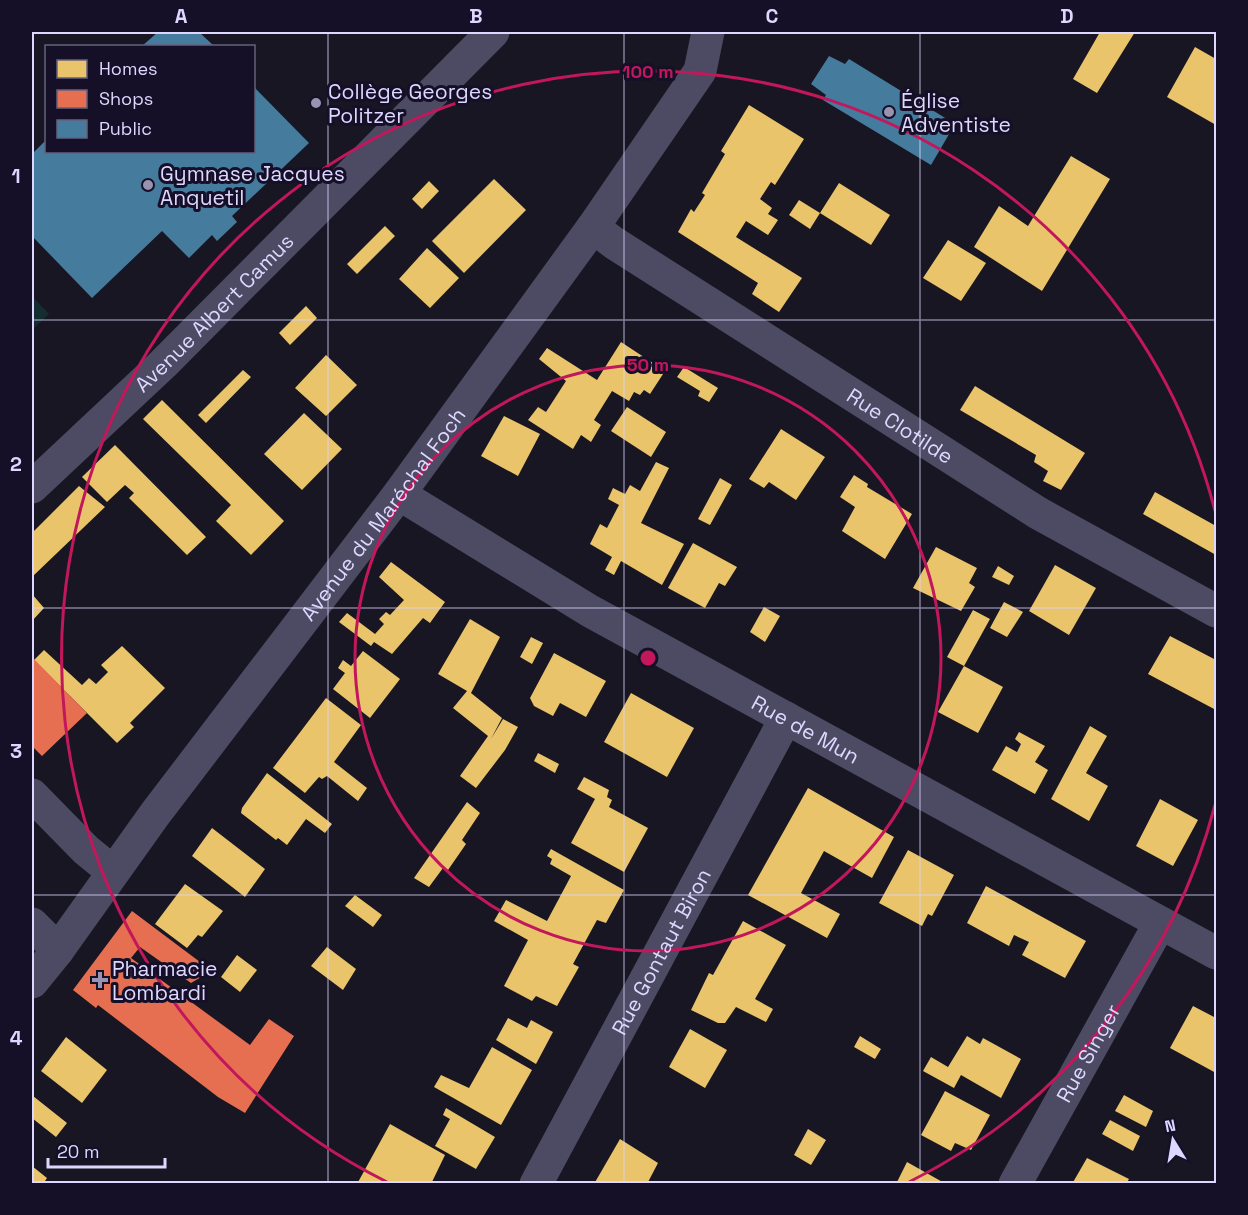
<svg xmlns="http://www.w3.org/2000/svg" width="1248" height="1215" font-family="'Space Grotesk',sans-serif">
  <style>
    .green { fill: #132d30 }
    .homes { fill: #e9c46a }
    .shops { fill: #e76f51 }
    .public { fill: #457b9d }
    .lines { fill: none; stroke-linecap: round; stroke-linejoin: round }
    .street { stroke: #4d4a63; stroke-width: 33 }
    .grid { fill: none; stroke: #ded7ff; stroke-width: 1.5; stroke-opacity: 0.55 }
    .ring { fill: none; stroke: #c2185b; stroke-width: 3 }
    .poi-dot { fill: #9993b2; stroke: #151028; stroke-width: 2 }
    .labels { text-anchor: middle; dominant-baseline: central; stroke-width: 6; stroke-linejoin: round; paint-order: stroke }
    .poi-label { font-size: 21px; fill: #ded7ff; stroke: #151028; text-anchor: start }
    .street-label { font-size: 21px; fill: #ded7ff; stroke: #151028 }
    .centre { fill: #c2185b; stroke: #151028; stroke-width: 3 }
    .ring-label { font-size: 18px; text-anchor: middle; font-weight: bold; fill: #c2185b; stroke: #151028; stroke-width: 6; stroke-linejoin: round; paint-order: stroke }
    .neatline { fill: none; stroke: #ded7ff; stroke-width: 2 }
    .grid-label { font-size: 20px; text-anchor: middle; font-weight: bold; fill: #ded7ff }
  </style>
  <rect width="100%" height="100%" fill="#181622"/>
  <path class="green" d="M32,296L49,314L32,330Z"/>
  <path class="homes" d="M1100,32H1135L1097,93L1073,79Z
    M1195,47L1216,59V125L1167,97Z
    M749,105L804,139L775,185L771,182L760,199L772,208L768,214L778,220L768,235L746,221L736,237L802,278L779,312L752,294L758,283L678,232L691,209L694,212L705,195L702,193L725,154L721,151Z
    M1071,156L1110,179L1042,291L974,247L999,206L1028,226Z
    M494,179L526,210L464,273L432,241Z
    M429,181L439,191L422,209L412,199Z
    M839,183L890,215L871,245L820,213L810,229L789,215L799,200L820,213Z
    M385,226L395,236L357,274L347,264Z
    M948,240L986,263L961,301L923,278Z
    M427,248L459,278L430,308L399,279Z
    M306,306L317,318L290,345L279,333Z
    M621,342L665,371L650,394L644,390L640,395L634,392L629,401L612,391L594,420L601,425L591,442L581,435L573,449L528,420L538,407L546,412L566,381L539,359L547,348L597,380Z
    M326,355L357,385L326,416L295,388Z
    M684,367L718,388L709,402L698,396L700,391L677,377Z
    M243,370L251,377L206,423L198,415Z
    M975,386L1085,453L1061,490L1043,481L1048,471L1034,462L1036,455L960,410Z
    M162,400L284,521L251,555L216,521L231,505L143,419Z
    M627,407L666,432L651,457L611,431Z
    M304,413L342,449L302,490L264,454Z
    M504,416L540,434L518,476L481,456Z
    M781,429L825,457L796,500L769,482L764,488L749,479Z
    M115,445L206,537L187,555L129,498L134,493L125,485L107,502L82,477Z
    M656,462L669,468L641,523L684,544L662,585L621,561L614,575L605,570L612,557L590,544L600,524L607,528L619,505L608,499L613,488L625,494L630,485L640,491Z
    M854,475L868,484L867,487L912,514L885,559L842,531L855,507L840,497Z
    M720,478L732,485L710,525L698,519Z
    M79,486L105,507L32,577V533Z
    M1155,492L1216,526V555L1143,514Z
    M693,543L737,567L725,586L719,583L705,608L668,588Z
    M936,547L977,568L969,583L975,587L961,611L913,588Z
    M391,562L445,602L430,623L423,618L392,654L374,642L371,646L339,622L347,613L375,634L384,624L379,619L386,612L390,615L404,600L379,577Z
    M1055,565L1096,588L1069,635L1029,611Z
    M998,566L1014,576L1009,585L992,577Z
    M32,594L44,608L32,621Z
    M1004,602L1023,612L1007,637L990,628Z
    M764,607L780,616L765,642L750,632Z
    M973,610L990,619L964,666L947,657Z
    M470,619L500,637L471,693L502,718L491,739L503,719L518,727L505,750L476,788L460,776L488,736L453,708L467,691L438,674Z
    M1170,636L1216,660V710L1148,674Z
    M531,637L543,643L532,664L520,657Z
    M122,646L165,688L130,723L134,727L117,743L34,660L44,650L82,685L89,678L96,684L108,672L101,665Z
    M363,651L400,679L370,718L333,689L345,673L338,668L343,660L351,666Z
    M554,653L606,681L586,717L560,703L553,716L534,706L530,698Z
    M964,666L1003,687L978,733L938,712Z
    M631,693L694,728L667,777L604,742Z
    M326,698L361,725L334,762L367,788L358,801L327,776L322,779L319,777L305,793L273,768Z
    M1090,726L1107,736L1086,773L1108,786L1089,821L1051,799Z
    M1019,732L1045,746L1035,762L1048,770L1035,794L992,770L1006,746L1017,752L1021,744L1015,739Z
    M538,753L559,764L555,773L534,761Z
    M267,773L332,824L325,833L306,819L287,845L278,838L276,840L241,813L242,808Z
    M584,777L609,790L607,797L612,800L609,807L648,828L624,872L571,843L595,799L577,789Z
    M808,788L894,837L872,878L824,851L801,893L840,914L827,938L748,895Z
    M1160,799L1198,820L1173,866L1136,846Z
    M467,802L480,813L462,840L466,844L448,870L443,868L429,887L414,878Z
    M212,828L265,869L245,897L192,856Z
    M551,849L624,890L606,923L597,920L573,964L579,967L557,1006L536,996L532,1001L504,986L528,940L494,921L506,900L547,921L571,876L550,864L552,859L547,856Z
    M908,850L954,875L932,916L928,914L922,926L879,903Z
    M185,884L223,911L202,937L198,935L187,948L155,924Z
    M986,886L1086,941L1065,978L1022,955L1029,942L1014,935L1009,946L967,923Z
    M355,895L382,915L373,927L345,906Z
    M743,921L786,945L755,999L773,1009L766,1022L736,1007L725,1023H718L691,1010L709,973L713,975Z
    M327,947L356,969L343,990L311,966Z
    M237,955L257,970L240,992L221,977Z
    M1193,1006L1216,1018V1073L1170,1048Z
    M508,1018L527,1028L531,1020L553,1032L536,1064L496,1040Z
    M690,1029L727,1050L705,1088L669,1067Z
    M860,1036L881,1049L875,1059L854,1047Z
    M967,1036L980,1044L983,1038L1021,1059L1001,1098L961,1075L954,1088L923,1071L931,1057L948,1067Z
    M66,1037L107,1070L82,1103L41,1071Z
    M492,1047L532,1070L501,1125L434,1087L441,1075L469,1088Z
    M945,1091L990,1115L971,1150L955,1143L951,1151L921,1135Z
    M1124,1095L1153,1111L1146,1127L1115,1111Z
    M33,1096L67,1123L56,1137L32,1118Z
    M446,1108L495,1137L476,1169L435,1146L450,1119L443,1115Z
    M1110,1120L1140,1136L1133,1151L1102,1134Z
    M390,1124L445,1155L431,1184H357Z
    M808,1129L826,1140L811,1165L794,1155Z
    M620,1139L658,1163L647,1184H594Z
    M1087,1158L1129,1179L1126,1184H1072Z
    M907,1162L946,1184H896Z
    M32,1166L47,1178L43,1184H32Z"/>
  <path class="shops" d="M32,657L87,713L42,756L32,746Z
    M132,911L208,968L203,976L191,983L140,947L131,958L250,1045L269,1019L294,1036L245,1113L218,1097L98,1005L96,1008L73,990Z"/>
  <path class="public" d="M158,32H199L214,46H142Z
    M829,56L845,64L849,59L955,124L931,165L823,100L826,95L811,84Z
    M254,87L309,143L232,216L237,222L217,241L212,235L189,258L162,231L92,298L32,236V154L46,140V152H254Z"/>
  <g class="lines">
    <g class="street">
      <path id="s1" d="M593,227L614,243L1038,513L1216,611"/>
      <path id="s2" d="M32,487L163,364L493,32"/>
      <path id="s3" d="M399,494L590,611L1216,953"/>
      <path d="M32,795L86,850L113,872"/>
      <path d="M32,924L58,950"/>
      <path id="s4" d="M32,982L58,950L155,814L399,494L593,227L700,71L708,32"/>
      <path id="s5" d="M536,1184L786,718"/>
      <path id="s6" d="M1015,1184L1160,923"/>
    </g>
  </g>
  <path class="grid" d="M328,32V1184M624,32V1184M920,32V1184M32,320H1216M32,608H1216M32,895H1216"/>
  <g class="ring">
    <circle cx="648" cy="658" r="293"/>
    <path d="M1215 805A586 586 0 0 1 909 1182M387 1182A586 586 0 1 1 1215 511"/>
  </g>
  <g class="poi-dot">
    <circle cx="316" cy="103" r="6"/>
    <circle cx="889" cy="112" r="6"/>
    <circle cx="148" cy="185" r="6"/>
    <path d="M97 971h6v6h6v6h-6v6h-6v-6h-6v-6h6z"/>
  </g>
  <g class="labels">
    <g class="poi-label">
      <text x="328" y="91">Collège Georges<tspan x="328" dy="24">Politzer</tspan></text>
      <text x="901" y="100">Église<tspan x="901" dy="24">Adventiste</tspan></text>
      <text x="160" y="173">Gymnase Jacques<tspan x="160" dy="24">Anquetil</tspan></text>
      <text x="112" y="968">Pharmacie<tspan x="112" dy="24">Lombardi</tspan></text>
    </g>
    <g class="street-label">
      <text stroke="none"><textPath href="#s2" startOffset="252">Avenue Albert Camus</textPath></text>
      <text stroke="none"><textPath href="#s1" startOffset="366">Rue Clotilde</textPath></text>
      <text stroke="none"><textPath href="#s4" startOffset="585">Avenue du Maréchal Foch</textPath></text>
      <text stroke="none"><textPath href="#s3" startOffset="470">Rue de Mun</textPath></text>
      <text stroke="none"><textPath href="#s5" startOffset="264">Rue Gontaut Biron</textPath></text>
      <text stroke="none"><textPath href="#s6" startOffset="150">Rue Singer</textPath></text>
    </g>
  </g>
  <circle cx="648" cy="658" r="9" class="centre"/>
  <g class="ring-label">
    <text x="648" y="78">100 m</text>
    <text x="648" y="371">50 m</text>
  </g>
  <rect width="1248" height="1215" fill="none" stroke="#151028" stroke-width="66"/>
  <rect x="45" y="45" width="210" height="108" fill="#151028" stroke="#65607e" stroke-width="1.5"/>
  <rect x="57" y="60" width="30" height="18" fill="#e9c46a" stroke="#65607e" stroke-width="1.5"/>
  <text x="99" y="75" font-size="18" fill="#ded7ff">Homes</text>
  <rect x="57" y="90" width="30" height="18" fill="#e76f51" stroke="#65607e" stroke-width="1.5"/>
  <text x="99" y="105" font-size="18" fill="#ded7ff">Shops</text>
  <rect x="57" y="120" width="30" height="18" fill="#457b9d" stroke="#65607e" stroke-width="1.5"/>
  <text x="99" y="135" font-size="18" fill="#ded7ff">Public</text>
  <g transform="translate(1173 1140) rotate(349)" stroke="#151028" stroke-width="4.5" paint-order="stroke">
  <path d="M0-4.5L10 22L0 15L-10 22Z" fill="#ded7ff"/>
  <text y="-9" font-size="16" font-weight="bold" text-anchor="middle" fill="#ded7ff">N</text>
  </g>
  <path d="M48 1158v9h117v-9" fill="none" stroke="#ded7ff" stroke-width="3"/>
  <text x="57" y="1158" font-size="18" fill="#ded7ff" stroke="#151028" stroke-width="4.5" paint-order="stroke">20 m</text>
  <rect x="33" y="33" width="1182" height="1149" class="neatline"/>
  <g class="grid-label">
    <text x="181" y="23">A</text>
    <text x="476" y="23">B</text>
    <text x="772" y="23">C</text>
    <text x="1067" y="23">D</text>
    <text x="16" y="183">1</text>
    <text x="16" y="471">2</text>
    <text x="16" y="758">3</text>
    <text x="16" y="1045">4</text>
  </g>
</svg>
